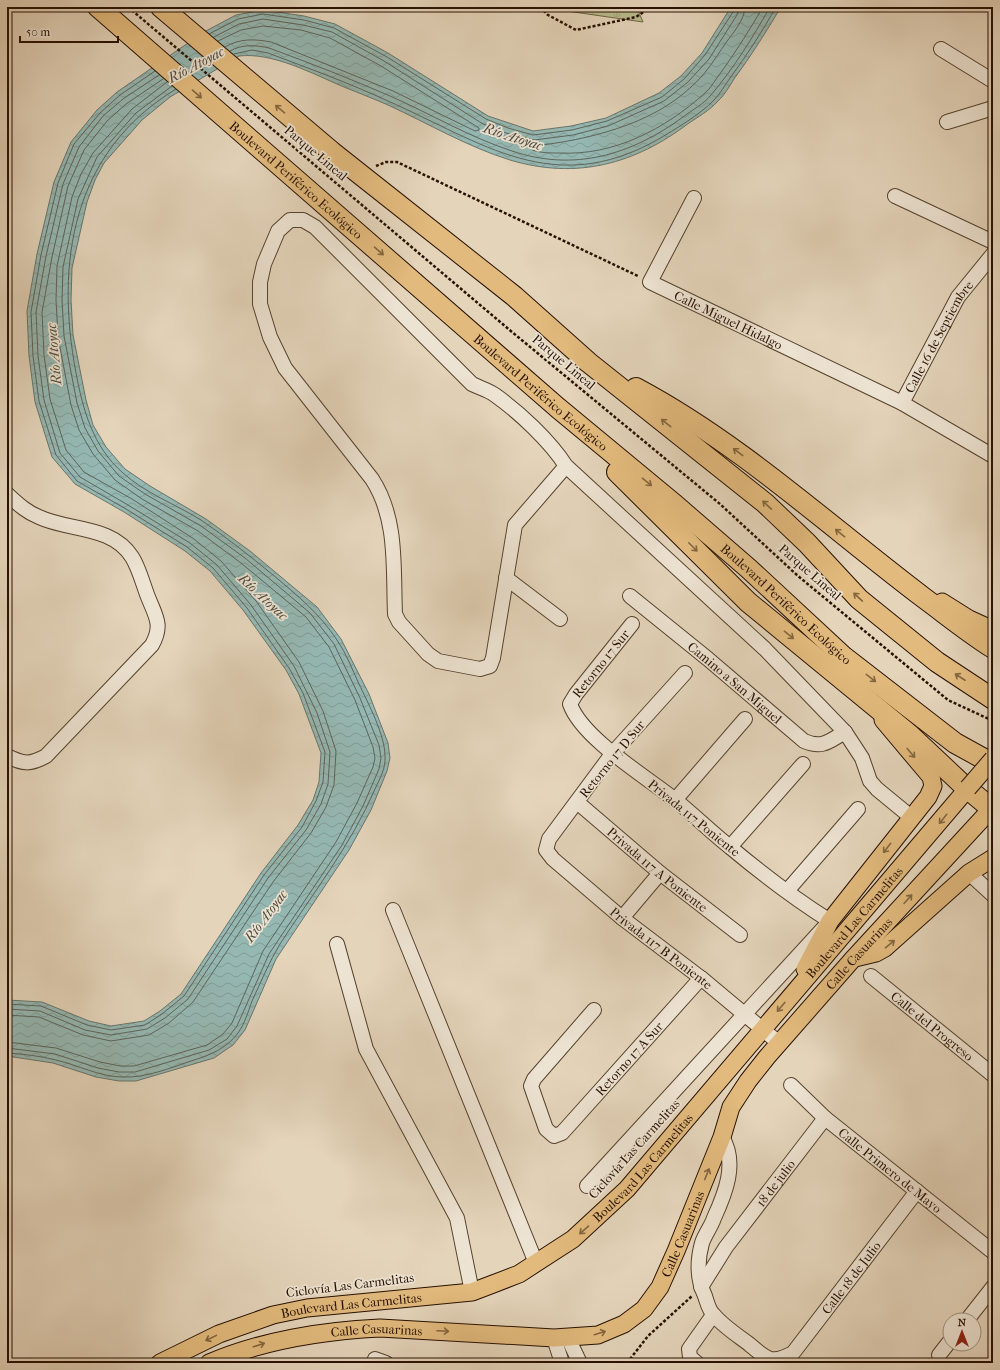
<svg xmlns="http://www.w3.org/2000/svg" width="1000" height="1370" font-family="'IM FELL French Canon',serif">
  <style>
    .grass { fill: url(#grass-tufts); stroke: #706646 }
    .water { fill: url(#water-waves); stroke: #69756b }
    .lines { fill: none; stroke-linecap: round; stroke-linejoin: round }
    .shore { stroke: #5e645a; stroke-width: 1 }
    .minor-casing { stroke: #56422e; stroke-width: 16 }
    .major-casing { stroke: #271100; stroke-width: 19 }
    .highway-casing { stroke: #271100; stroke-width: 22 }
    .path { stroke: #271100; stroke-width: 2.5; stroke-dasharray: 3 2; stroke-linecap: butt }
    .minor { stroke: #ede3d2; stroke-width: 14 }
    .major { stroke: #e2ba7d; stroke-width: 17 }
    .highway { stroke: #e2ba7d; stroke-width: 20 }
    .major-bridge-casing { stroke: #271100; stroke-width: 19; stroke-linecap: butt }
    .major-bridge { stroke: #e2ba7d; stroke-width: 17 }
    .oneway { stroke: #84663e }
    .labels { text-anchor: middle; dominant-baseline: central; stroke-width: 3.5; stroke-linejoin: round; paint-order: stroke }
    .street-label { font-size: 13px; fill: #271100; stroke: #ede3d2 }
    .water-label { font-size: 14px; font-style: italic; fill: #4e4b3f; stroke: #ede3d2 }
  </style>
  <defs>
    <pattern id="grass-tufts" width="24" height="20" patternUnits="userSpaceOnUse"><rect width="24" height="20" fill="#b8bc8d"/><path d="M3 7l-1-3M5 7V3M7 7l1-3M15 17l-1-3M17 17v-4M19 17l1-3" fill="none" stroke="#9ea178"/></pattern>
    <pattern id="water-waves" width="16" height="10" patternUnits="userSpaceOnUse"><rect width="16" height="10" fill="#95b8b3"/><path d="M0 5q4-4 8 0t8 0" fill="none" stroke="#809d98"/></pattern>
  </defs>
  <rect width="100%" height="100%" fill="#e4d4ba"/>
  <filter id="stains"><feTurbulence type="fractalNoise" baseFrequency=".005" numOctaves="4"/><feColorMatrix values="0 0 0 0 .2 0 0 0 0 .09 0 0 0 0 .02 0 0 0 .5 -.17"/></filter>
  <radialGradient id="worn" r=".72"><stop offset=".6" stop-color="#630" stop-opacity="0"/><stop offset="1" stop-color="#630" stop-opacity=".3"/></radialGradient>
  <path class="grass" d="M539,7H630L637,8L643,22Z"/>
  <path class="water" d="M731,7H781C766,32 751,56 734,79C729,87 724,96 717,102C710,110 698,117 689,123C635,164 577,180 510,160C468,147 429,124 388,105C374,99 359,93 344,87C313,74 273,52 239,56L170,97L142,120L104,163L95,180L87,202L72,268L71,300L73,335L86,400L93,425L106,447L125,469L150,486L206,519L250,551L317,607L341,639L369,694L388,743L390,758L387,771L371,810L349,850L276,959L245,1030L233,1045L214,1058L136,1081H119L96,1077L53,1063L7,1056V1000L42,1002L89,1021L111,1026L144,1021L160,1011L181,994L261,873L298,825L313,800L319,782L321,753L299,694L286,670L243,610L210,571L185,551L124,512L75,484L52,457L35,402L29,356L27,311L37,254L54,182L71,142L97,110L117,92L204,32L236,15L263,10L304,16L335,24L388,53L488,116L533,131L571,126L606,118L659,93L681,76L702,53Z"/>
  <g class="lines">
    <path class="shore" d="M745,7C745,20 732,34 725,44C715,59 705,75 691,87C651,125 587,140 534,146L532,150C541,153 550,153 559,153C614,156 665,129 705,93C712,87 716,78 722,71C737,50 750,29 763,7
      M209,34L238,19L263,14L304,20L334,28L387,57L486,119L508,128L533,135L572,130L607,121L662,97L684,79L705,55L733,12L734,7
      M214,37L239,24L263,19L303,25L332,32L384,61L483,124L506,133L534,140L573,135L608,126L664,101L688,82L709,59L737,15L739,7
      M218,41L241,30L263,26L301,30L330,38L381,66L479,128V130L475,131L393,91L271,42C255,39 240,38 225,47
      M230,51C242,44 256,45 269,48C310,63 351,79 390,96C431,114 469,137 512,151C574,172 631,155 683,117C692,110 704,104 711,95C734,68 753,37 770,7
      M234,54L252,50L268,53C308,68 349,83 388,101C483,143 553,198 657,140C674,130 701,114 714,100C720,94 725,85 730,78C747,55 762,32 776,7
      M7,1004L41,1006L87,1025L111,1030L145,1025L162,1014L184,996L264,875L302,827L316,801L323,782L325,752L303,693L289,668L247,608L213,568L187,547L126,509L77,481L56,455L39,401L33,356L31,312L41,255L58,183L74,144L100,113L120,95L155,71
      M7,1009L40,1011L85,1030L111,1035L147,1029L165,1018L188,999L268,878L306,830L321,804L328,784L330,752L317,713L294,666L251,605L217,565L190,543L128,505L80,477L60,453L44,400L38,356L36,312L46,256L63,184L79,147L103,116L123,99L159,75
      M7,1015L39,1017L83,1035L111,1041L149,1035L169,1023L193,1002L273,882L311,833L326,807L334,785L336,751L323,711L299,662L256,601L221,561L194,539L132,499L84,472L66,450L50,399L44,355L42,312L52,257L68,186L84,150L107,121L126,104L163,79
      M7,1042L56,1048L100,1062L120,1066H134L207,1045L223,1034L232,1023L263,951L336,842L357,803L373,767L375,758L373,747L355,700L329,647L306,617L241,563L198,531L142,499L115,480L93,454L79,430L71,405L58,337L56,300L57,266L72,197L81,174L93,153L132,109L167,82
      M7,1048L55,1054L98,1068L119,1072H135L209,1050L227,1039L237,1026L269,954L342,845L363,806L379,769L381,758L379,745L360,698L334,644L310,613L245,558L201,526L145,494L119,476L98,451L85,428L77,403L64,336L62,300L63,267L78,199L97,157L136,113L172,86
      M7,1053C23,1054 40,1056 56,1060C78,1065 100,1077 123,1077C146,1078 170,1068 191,1061C210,1055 226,1049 238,1033C245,1023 248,1012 252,1001C261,982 269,962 280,944C313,893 351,845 375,789C380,778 386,768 385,756C385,735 368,703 359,684C352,669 346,653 337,640C320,614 297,595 273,575C250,556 226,537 201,520C175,504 145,493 123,473C93,447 83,410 76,373C55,262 72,152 176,89"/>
    <g class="minor-casing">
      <g id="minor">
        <path d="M941,49L993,81"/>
        <path d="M947,122L993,108"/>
        <path d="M895,196L993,242"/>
        <path id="s1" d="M694,198L650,282L902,403L993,456"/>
        <path id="s2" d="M902,403L958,297L993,254"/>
        <path d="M566,466L515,525L493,658L490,666L480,669L438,661L428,654L399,622L395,614C393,568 398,519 372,479L285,368L270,337L260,304V282L264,264L278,231L290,220H303L315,227L472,384C480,388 488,390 495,395C519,412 550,441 566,466L765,649L845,732L862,758L870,781L877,789L911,817"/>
        <path d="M7,494C17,503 26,512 39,517C68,531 112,525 132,557C139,568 143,584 148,597C156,617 163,625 152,645L46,756C30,765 23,764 7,756"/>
        <path d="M506,578L560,619"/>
        <path id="s3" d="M630,596L708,659L804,741C823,749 829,741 845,732"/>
        <path id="s4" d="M685,673L612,754L549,839L546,850L553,859L622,918L701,978L779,1043"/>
        <path d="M675,800L745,719"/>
        <path id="s5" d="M577,802L660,873L740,935"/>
        <path d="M730,847L803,764"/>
        <path d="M969,873L993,895"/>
        <path d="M787,891L858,809"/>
        <path d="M393,910L536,1263"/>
        <path d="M622,918L660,873"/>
        <path d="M337,944L366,1049L457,1218L472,1292"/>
        <path id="s6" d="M871,976L993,1075"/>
        <path id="s7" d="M594,1010L534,1079L531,1086L546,1129L554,1136L562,1133L701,978"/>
        <path id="s8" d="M791,1085L825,1118L993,1252"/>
        <path id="s9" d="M722,1137C738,1163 725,1194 714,1218C711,1227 705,1234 702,1243C697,1261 697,1279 705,1296C707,1302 709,1311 714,1315C723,1326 737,1335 749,1344C767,1359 771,1365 793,1353L917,1191"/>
        <path id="s10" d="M587,1186L830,921C795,899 761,873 730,847C711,832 693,814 674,799C645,776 582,738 570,704L576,694L632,624"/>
        <path id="s11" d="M701,1287L726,1247L825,1118"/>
        <path d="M967,1320L993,1287"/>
        <path d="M567,1336L580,1363"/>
        <path d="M554,1338L562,1363"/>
        <path d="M939,1355L950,1341"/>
        <path d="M375,1359L386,1363"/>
        <path d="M697,1363L690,1357L689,1349L713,1315"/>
      </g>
    </g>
    <g class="major-casing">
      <g id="major">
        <path d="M942,602L969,619L993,630"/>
        <path d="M855,958L876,953L885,948L969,873L993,858"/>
        <path d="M805,969L830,921L928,797L933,786L931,777L883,720"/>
        <path id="s12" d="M160,1363L219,1334L273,1315L307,1308L472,1292L493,1284L519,1274L573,1239L627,1189L968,788"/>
        <path id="s13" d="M209,1363C264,1340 320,1331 380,1328L554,1338L598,1335L624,1324L644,1309L660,1287L676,1251L722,1137L731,1107L748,1081L767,1057L852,960L993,807"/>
      </g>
    </g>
    <g class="highway-casing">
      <g id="highway">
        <path id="s14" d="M98,7L558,408L674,504L748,568L844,657L955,743L993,764"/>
        <path d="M161,7L332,152L514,296L588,362L765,503L807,543L859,599L937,662L993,699"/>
        <path d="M636,388C741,444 830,527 924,598C947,615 969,633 993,648"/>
        <path d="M617,472L748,602L910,735L962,784L993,810"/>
      </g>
    </g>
    <path class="path" d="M128,7L512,332L720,504L798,576L948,700L993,721
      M540,7L548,15L576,30L636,17L651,7
      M376,166L386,162H397L638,276
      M627,1363L648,1336L692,1296"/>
    <use href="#minor" class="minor"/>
    <use href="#major" class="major"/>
    <use href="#highway" class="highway"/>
    <g class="major-bridge-casing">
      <path id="major-bridge" d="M968,788L993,759"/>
    </g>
    <use href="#major-bridge" class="major-bridge"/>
  </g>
  <defs><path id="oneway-shaft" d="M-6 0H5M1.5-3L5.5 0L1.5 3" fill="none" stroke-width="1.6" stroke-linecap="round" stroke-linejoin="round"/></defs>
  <g class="oneway">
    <use href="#oneway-shaft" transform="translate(197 94) rotate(41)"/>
    <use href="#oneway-shaft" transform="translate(280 109) rotate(-140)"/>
    <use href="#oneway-shaft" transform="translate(379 251) rotate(41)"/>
    <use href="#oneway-shaft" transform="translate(666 423) rotate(-142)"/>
    <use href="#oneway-shaft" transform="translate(738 452) rotate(-143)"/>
    <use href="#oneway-shaft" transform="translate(647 482) rotate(39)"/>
    <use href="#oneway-shaft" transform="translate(767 505) rotate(-137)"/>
    <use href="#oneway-shaft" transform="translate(840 533) rotate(-141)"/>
    <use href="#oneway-shaft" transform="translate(693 547) rotate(45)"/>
    <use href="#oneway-shaft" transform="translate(858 597) rotate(-137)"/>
    <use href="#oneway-shaft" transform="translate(789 635) rotate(39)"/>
    <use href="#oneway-shaft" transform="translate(960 677) rotate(-147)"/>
    <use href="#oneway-shaft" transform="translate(871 678) rotate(38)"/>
    <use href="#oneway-shaft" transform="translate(911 753) rotate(50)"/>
    <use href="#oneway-shaft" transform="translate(943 819) rotate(129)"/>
    <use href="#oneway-shaft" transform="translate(887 848) rotate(128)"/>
    <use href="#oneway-shaft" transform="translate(908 899) rotate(-48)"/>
    <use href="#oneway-shaft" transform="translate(890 944) rotate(-40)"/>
    <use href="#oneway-shaft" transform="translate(781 1007) rotate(130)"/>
    <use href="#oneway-shaft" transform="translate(707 1174) rotate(-68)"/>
    <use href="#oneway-shaft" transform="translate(584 1230) rotate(139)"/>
    <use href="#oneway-shaft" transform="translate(443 1331) rotate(3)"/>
    <use href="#oneway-shaft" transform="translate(600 1333) rotate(-17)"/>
    <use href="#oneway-shaft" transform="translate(211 1338) rotate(154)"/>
    <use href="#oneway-shaft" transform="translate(259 1345) rotate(-18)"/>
  </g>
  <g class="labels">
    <g class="street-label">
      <text transform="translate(316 153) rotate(40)">Parque Lineal</text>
      <text stroke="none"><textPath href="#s14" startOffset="263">Boulevard Periférico Ecológico</textPath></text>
      <text stroke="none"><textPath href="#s1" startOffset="182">Calle Miguel Hidalgo</textPath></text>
      <text stroke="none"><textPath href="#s2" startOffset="76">Calle 16 de Septiembre</textPath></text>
      <text transform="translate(564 362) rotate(40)">Parque Lineal</text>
      <text stroke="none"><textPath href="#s14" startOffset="587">Boulevard Periférico Ecológico</textPath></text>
      <text transform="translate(810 572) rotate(41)">Parque Lineal</text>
      <text stroke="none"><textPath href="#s14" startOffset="911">Boulevard Periférico Ecológico</textPath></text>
      <text stroke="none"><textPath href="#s10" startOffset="751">Retorno 17 Sur</textPath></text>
      <text stroke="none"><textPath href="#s3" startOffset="136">Camino a San Miguel</textPath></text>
      <text transform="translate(612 759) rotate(-51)">Retorno 17 D Sur</text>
      <text transform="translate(694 818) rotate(39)">Privada 117 Poniente</text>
      <text stroke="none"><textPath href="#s5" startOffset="105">Privada 117 A Poniente</textPath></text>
      <text stroke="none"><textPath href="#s12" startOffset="862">Boulevard Las Carmelitas</textPath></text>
      <text stroke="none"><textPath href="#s4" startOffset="378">Privada 117 B Poniente</textPath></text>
      <text stroke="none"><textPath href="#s13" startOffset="868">Calle Casuarinas</textPath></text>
      <text stroke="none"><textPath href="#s6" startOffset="79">Calle del Progreso</textPath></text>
      <text stroke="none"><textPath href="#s7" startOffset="264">Retorno 17 A Sur</textPath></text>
      <text transform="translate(634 1149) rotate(-48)">Ciclovía Las Carmelitas</text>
      <text stroke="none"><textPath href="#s12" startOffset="538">Boulevard Las Carmelitas</textPath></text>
      <text stroke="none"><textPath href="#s8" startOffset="131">Calle Primero de Mayo</textPath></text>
      <text stroke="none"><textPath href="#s11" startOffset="128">18 de julio</textPath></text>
      <text stroke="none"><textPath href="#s13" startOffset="532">Calle Casuarinas</textPath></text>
      <text stroke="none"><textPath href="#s9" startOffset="379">Calle 18 de Julio</textPath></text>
      <text transform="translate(350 1285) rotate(-7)">Ciclovía Las Carmelitas</text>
      <text stroke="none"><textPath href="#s12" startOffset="202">Boulevard Las Carmelitas</textPath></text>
      <text stroke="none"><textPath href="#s13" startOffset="172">Calle Casuarinas</textPath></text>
    </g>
    <g class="water-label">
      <text transform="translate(196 65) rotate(-28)">Río Atoyac</text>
      <text transform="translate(513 137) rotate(18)">Río Atoyac</text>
      <text transform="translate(54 354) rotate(-95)">Río Atoyac</text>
      <text transform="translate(263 597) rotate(43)">Río Atoyac</text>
      <text transform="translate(266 916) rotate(-53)">Río Atoyac</text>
    </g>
  </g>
  <rect width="1000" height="1370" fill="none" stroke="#e4d4ba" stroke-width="24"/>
  <rect x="8" y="8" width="984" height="1354" fill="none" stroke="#271100" stroke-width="2"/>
  <rect x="12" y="12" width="976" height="1346" fill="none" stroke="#271100"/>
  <g transform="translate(962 1332)"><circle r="19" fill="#ede3d2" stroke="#9e8f7e"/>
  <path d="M0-3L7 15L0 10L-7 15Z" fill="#8f2418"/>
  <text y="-6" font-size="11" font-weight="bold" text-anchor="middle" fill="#271100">N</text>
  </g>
  <path d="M20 36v6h98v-6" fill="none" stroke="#271100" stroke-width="2"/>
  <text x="26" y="36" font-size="12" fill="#271100" stroke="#ede3d2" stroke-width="3" paint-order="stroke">50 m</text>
  <rect width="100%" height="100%" filter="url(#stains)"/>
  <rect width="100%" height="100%" fill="url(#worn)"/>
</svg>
